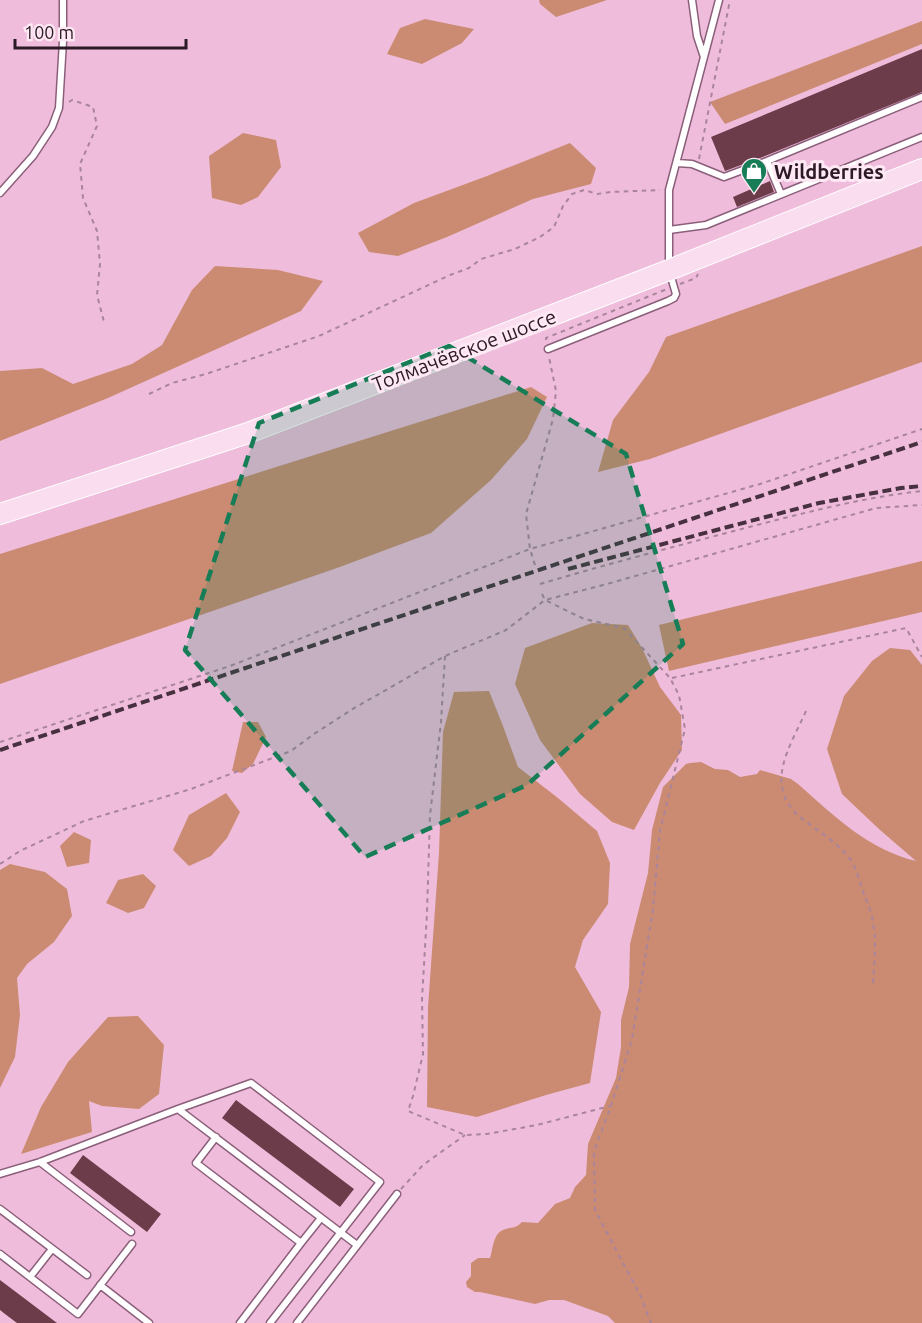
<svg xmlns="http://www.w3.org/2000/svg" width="922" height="1323" font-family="Ubuntu,sans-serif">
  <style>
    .green { fill: #cb8b73 }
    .building { fill: #6c3c4a }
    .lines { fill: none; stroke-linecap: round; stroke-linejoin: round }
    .service-casing { stroke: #8b5f7a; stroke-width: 9 }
    .primary-casing { stroke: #fff; stroke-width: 22 }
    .path { stroke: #aa849b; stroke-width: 2; stroke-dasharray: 4.5 4.5; stroke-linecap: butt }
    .service { stroke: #fff; stroke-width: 6 }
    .primary { stroke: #faddef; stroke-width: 20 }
    .rail { stroke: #47303f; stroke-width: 4; stroke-dasharray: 9 4.5; stroke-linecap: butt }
    .marked { fill: #177d57; fill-opacity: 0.2; stroke: #177d57; stroke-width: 4.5; stroke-dasharray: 12 8; stroke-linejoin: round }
    .labels { text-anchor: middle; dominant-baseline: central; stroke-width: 6; stroke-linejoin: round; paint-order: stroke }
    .poi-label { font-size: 20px; font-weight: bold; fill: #2b1925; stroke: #fde8f4; text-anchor: start }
    .street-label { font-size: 20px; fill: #2b1925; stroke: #fde8f4 }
  </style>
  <rect width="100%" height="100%" fill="#efbddb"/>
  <path class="green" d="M539,0H607L556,17L540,4Z
    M425,19L474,29L462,43L422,64L387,54L400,28Z
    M922,21V44L725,124L710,102Z
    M243,133L276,140L281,167L258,197L241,205L212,198L209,156Z
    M570,143L596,168L591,184L533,199L447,237L398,256L369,252L358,233L414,203L487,176Z
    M922,246V362L650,459L598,472L613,420L649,372L666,337Z
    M215,266L278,270L323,281L301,311L108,398L0,441V371L42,368L73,384L132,364L162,345L192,290Z
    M531,387L547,397L527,439L491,480L431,533L337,568L0,684V554Z
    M922,561V612L669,671L659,625Z
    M592,623L628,625L642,648L660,687L681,715L682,750L660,783L634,830L612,822L580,794L540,740L515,684L525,648Z
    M890,648L910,650L922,665V1323H615L608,1316L564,1300H549L535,1304L480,1292H475L467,1287L466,1282L471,1276V1263L478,1258H490C493,1249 493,1234 503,1230C512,1226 514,1230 522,1222L538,1223L555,1204L570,1198L575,1187L586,1175L588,1144L616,1078L621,1047V1020L629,987L630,944L648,873L652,830L663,787L686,764L690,763L701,762L715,769L728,770L740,777L757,774L760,770L791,779L798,784C834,816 869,850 916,861L880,830L842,794L827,749L844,696L872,661Z
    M489,691L503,726L518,767L558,798L597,831L610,863L608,904L583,940L575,967L601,1012L590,1083L546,1095L477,1117L427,1107L428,1007L439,853L443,732L454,692Z
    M243,722H258L266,737L253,764L242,773L232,771Z
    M226,793L240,812L227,838L211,856L189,866L173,850L189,815Z
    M74,832L91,840L89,863L67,867L60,846Z
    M10,864L45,872L67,889L72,916L54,942L27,964L17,978L20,1015L15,1057L0,1088V870Z
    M143,874L156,886L144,908L128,913L106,903L118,880Z
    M138,1016L164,1045L159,1094L139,1109L102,1106L89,1101L92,1132L21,1154L41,1107L68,1062L108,1017Z"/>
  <path class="building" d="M922,49V92L765,156L725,171L711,137Z
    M770,181L774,192L737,207L733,197Z
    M236,1100L354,1189L340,1207L222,1118Z
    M83,1155L161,1214L147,1232L70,1173Z
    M0,1280L57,1323H17L5,1314L0,1310Z"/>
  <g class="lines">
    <g class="service-casing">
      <path id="service" d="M692,0L697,36L704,57
        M767,161L781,194
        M677,163L692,164L724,177L767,161L922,97
        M0,193L33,156L52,127L59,108L63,41V0
        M669,230L706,225L922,137
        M548,349L668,301L674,298L676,294L669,270V190L719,0
        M178,1109L251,1083L380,1182L270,1323
        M216,1137L196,1163L301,1243L321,1218
        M40,1162L131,1232
        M0,1174L40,1162L178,1109L357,1245
        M0,1209L87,1275
        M0,1254L78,1314L132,1244
        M30,1277L52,1249
        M100,1285L149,1323
        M240,1323L301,1243
        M297,1323L397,1194"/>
    </g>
    <g class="primary-casing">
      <path id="primary" d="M0,514L248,433L669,270L922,169"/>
    </g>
    <path class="path" d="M69,102L72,100L93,107L97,126L80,164L83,198L97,231L100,264L97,295L104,322
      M699,159L730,0
      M680,284L696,278L698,274
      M546,340V338L667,289
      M149,394L172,383L206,374L319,336L450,275L469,268L481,259L515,249L540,237L554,227L563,206L572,194L584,190L597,194L611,192L660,190
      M535,565L530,549L526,514L553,419L556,391L549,357
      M540,584C604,565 669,548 734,531C796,515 858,498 922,491
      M542,594L545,600L607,584L876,508L922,505
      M445,656L441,722L430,815L427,913L422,999L423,1054L413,1096L408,1111L465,1135L487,1134L537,1125L610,1106
      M672,678L906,628L922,657
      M806,711C789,749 761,788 805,821C821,833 838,843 850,859C856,868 859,879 862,889C866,900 872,912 873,923C877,943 874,963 873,983
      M0,742L230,666L530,549L760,484L922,429
      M0,864L20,851L84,821L191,789L291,751L314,734L351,710L445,656L506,630L545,600L584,619L624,628L670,678L679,695L685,729L660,831L653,909L632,1039L611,1106L594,1151L595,1210L641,1297L651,1323
      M401,1189L423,1165L465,1135"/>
    <use href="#service" class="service"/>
    <use href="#primary" class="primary"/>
    <path class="rail" d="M568,569L819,503L901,488L922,486
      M0,750L922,442"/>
  </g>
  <path class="marked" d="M449,346L626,454L683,644L527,785L365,857L185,650L259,423Z"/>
  <defs>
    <g id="shop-pin" transform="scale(1.35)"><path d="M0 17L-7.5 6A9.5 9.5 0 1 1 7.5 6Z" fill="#177d57" stroke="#fde8f4"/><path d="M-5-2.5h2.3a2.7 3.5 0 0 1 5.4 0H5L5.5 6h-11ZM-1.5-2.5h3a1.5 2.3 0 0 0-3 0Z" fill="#fff"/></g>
  </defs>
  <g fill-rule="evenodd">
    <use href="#shop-pin" x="754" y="171"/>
  </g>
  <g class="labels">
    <g class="poi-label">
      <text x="774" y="171">Wildberries</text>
    </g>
    <g class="street-label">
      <text transform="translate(464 350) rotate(-21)">Толмачёвское шоссе</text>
    </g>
  </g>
  <path d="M15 39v9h171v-9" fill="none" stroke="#2b1925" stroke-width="3"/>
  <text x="24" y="39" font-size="18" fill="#2b1925" stroke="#fde8f4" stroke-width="4.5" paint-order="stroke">100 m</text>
</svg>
